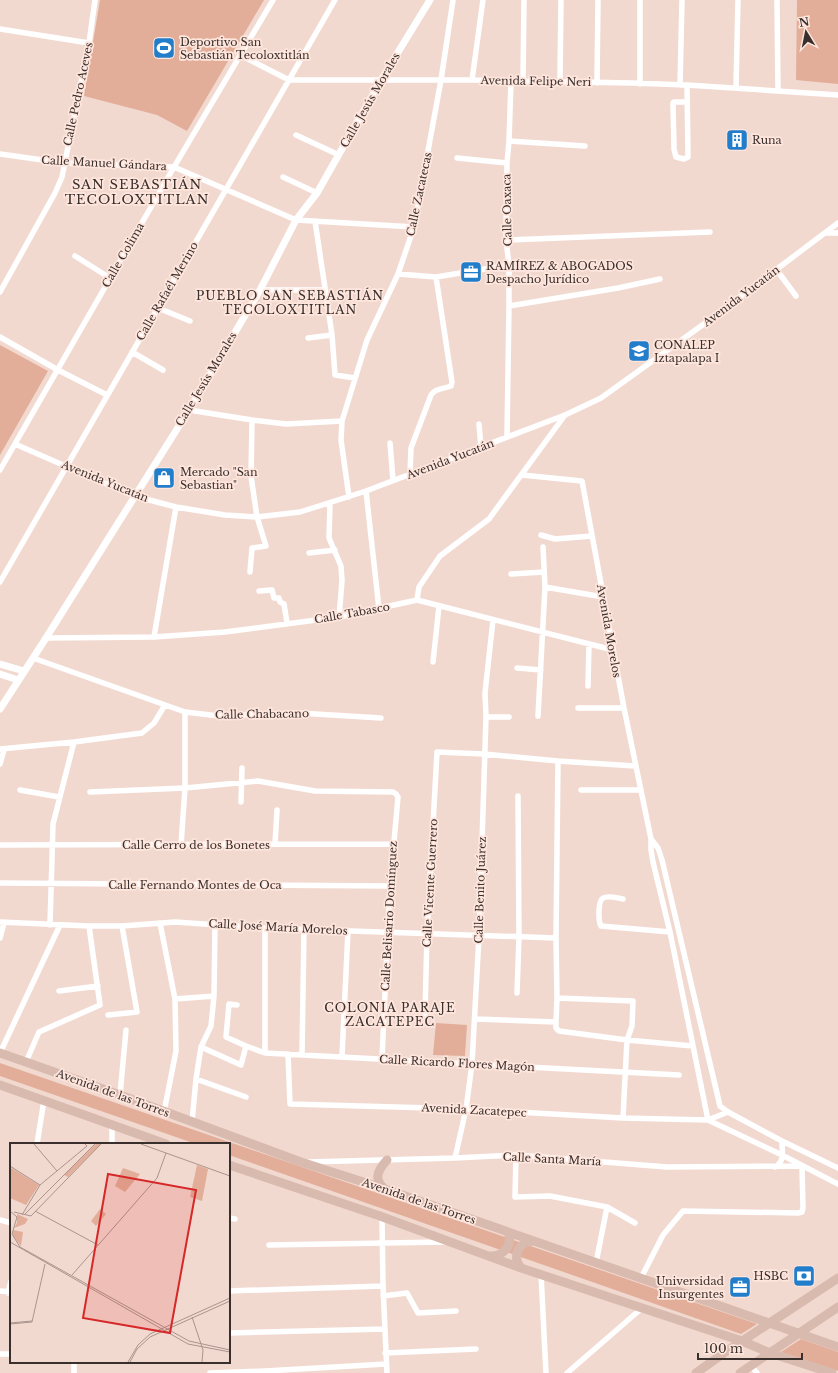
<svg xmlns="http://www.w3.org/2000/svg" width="838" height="1373" font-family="'Libre Baskerville',serif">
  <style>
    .green { fill: #e2ae99 }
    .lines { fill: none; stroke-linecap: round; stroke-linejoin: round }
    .minor { stroke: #fff; stroke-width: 5.5 }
    .tertiary { stroke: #fff; stroke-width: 7 }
    .primary { stroke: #d9baaf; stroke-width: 9 }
    .labels { text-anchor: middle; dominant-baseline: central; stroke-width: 3.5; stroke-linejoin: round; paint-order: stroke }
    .poi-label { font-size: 11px; fill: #392f2c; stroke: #ffe6dd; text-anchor: start }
    .street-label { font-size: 11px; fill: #392f2c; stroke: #ffe6dd }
    .neighbourhood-label { font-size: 12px; letter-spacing: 1px; fill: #392f2c; stroke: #ffe6dd }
    .quarter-label { font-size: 13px; letter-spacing: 1px; fill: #392f2c; stroke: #ffe6dd }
    .inset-road { fill: none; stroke: #a8958e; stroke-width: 1 }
    .view { fill: #d62828; fill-opacity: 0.15; stroke: #d62828; stroke-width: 2 }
    .inset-edge { fill: none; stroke: #392f2c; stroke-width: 2 }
  </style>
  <rect width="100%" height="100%" fill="#f2d9d0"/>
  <path class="green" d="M100,0H264L187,131L157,115L84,96Z
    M797,0H838V84L796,80Z
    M0,345L48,371L0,455Z
    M436,1023L467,1025L465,1056L433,1055Z
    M0,1063L757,1324L741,1334L229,1155V1144H196L0,1076Z
    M801,1339L838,1352V1371L781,1352Z"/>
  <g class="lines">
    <path class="minor" d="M777,0L778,91
      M0,29L89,43
      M240,55L289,80H472L632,83L687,85L838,95
      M472,80L483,0
      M523,81L524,0
      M560,81L561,0
      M597,83L598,0
      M640,84V0
      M680,85L682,0
      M687,85L688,157L684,159L676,157L674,149L673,103L674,102H687
      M736,88L738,0
      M296,135L339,155
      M509,141L585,146
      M0,154L64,163L174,167L296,220L414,227
      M457,158L507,163
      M283,177L317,193
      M315,221L332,335L335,375L355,378
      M825,233H838
      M506,240L710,232
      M75,256L110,278
      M776,269L796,296
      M398,274L436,277L509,265
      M260,290H324
      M0,292L55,193L62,177L89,43L95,0
      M509,306L618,288L660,279
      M158,308L190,321
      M0,337L58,370L107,395
      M308,338L332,335
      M132,352L163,370
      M189,410L252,420L286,424L342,421
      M479,424L481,447
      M507,436L509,306V265L506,240L507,163L509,141L511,81
      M390,443L393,480
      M15,444L134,496L176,507L225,515L257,517L300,512L366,491L565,415L601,398L708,321L838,223
      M0,470L174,167L273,0
      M410,474L411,448L431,395C435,388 444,389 451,386L452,382L436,277
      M522,475L582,481L624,708L651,839V850L653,862L670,932L708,1120L782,1155L838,1184
      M366,491L379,609
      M349,497L341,440L342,421L367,340L398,274L414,227L441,80L453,0
      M330,503L329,538L341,566L342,581L339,617
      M541,535L555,539L592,536
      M309,553L335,550
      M250,572L252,548L266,546L257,517L251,476L252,420
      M511,574L544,572
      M0,582L335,0
      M545,587L603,597
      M259,591L272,590L274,598H279L280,602L284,604L287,623
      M417,600L419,587L440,556L489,519L565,415
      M154,637L176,507
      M46,638L154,637L225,632L339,617L417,600L613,650
      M33,658L185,712L219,716L299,713L381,718
      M433,662L439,606
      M517,668L541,670
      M588,686L589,644
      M578,708H624
      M538,716L545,587L543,547
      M486,717H509
      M0,749L74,742L142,733L154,723L165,705
      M0,764L4,750
      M20,790L59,797
      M581,790H640
      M90,792L185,788L258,781L315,791L393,792L396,794L398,797L390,886L382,1058
      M241,802L242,768
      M651,839L658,848L662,860L720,1106L728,1112L782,1141L838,1168
      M275,844L277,810
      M0,845L393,844
      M181,845L185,788V712
      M0,883L390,886
      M623,899C617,898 608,895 603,898C598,901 598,921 601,926L670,932
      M0,922L89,926H122L175,922L265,928L556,938
      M160,923L175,999L176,1051L164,1112
      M50,925L53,824L74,742
      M0,938L4,923
      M59,991L98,986
      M517,993L519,937L518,796
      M557,998L633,1001L632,1026L627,1040L623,1118
      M175,999L214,996
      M237,1005L229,1004L226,1037L246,1046L265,1053L679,1075
      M425,1014L427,934L437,752L484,754L558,761L635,766
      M108,1015L137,1012L122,926
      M475,1019L556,1022V1028L559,1031L627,1040L693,1046
      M556,1022L557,998L556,938L558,761
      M201,1047L241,1065L246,1046
      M0,1053L60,925
      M265,1053V928
      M288,1054L290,1104L466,1109L623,1118L708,1120L728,1112
      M302,1055L304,929
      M342,1056L348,931
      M26,1062L39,1032L100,1005L89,926
      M196,1079L246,1097
      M120,1095L126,1030
      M192,1122L196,1079L201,1047L211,1026L214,996L215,924
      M37,1144L44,1100
      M112,1144V1125
      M516,1155L515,1197L550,1196L607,1207L635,1223
      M455,1158L466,1109L472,1064L479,936L486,717L485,693L493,620
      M308,1162L455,1158L516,1155L667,1167L802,1166L803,1208L802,1212L798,1213L683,1211L663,1235L641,1278
      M775,1167C785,1162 782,1151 782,1141
      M382,1217L383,1286L387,1373
      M229,1218L235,1219
      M0,1220L11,1223
      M269,1245L445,1242
      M596,1263L607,1207
      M541,1274L546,1373
      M0,1291L11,1292
      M229,1291L383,1286
      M8,1293L11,1281
      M383,1296L407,1293L418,1313L456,1311
      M229,1333L385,1329
      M385,1353L476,1349
      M0,1354H11
      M751,1366L757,1373
      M74,1373V1362
      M210,1373L265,1371L386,1364
      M567,1373L642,1308"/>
    <path class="tertiary" d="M0,664L24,671
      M0,674L18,680
      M0,709L46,638L189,410L260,290L296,220L317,193L381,80L430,0"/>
    <path class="primary" d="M0,1053L120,1095L301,1162L385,1189L838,1347
      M0,1085L166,1144
      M229,1165L380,1216L521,1268L742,1341L770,1353L832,1373
      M385,1189C372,1179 379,1169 387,1160
      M491,1256C504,1256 513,1245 508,1232
      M521,1268C511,1256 519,1241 534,1241
      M696,1373L724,1353L838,1278
      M740,1373L838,1307"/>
  </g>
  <defs>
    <g id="stadium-square" transform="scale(1.15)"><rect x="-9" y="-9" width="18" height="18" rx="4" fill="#227dca" stroke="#ffe6dd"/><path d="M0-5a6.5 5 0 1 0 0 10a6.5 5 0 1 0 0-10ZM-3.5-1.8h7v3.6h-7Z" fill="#fff"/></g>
    <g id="building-square" transform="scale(1.15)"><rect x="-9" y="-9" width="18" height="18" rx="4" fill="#227dca" stroke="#ffe6dd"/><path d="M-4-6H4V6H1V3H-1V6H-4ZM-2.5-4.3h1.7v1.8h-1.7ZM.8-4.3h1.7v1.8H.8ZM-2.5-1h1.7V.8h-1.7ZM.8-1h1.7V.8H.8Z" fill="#fff"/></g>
    <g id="office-square" transform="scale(1.15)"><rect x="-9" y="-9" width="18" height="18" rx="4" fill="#227dca" stroke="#ffe6dd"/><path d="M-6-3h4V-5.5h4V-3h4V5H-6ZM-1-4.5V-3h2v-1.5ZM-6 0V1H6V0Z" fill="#fff"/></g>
    <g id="school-square" transform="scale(1.15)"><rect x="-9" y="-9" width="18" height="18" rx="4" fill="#227dca" stroke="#ffe6dd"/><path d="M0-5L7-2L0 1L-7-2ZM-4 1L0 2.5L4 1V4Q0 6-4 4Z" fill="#fff"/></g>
    <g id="shop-square" transform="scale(1.15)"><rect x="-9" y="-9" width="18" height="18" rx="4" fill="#227dca" stroke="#ffe6dd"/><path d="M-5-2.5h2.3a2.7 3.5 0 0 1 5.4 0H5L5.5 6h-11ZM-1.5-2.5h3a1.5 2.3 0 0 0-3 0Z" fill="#fff"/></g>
    <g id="bank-square" transform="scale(1.15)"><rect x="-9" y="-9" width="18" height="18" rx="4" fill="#227dca" stroke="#ffe6dd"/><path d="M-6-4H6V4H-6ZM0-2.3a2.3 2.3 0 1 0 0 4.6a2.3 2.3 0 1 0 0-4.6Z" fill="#fff"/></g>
  </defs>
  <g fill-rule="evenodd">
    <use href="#stadium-square" x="164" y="48"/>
    <use href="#building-square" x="737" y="140"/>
    <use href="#office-square" x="471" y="272"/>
    <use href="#school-square" x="639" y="351"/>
    <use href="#shop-square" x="164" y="478"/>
    <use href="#bank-square" x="804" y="1276"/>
    <use href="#office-square" x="740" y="1287"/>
  </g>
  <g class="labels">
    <g class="poi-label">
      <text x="180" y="42">Deportivo San<tspan x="180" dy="13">Sebastián Tecoloxtitlán</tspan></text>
      <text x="752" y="140">Runa</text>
      <text x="486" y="266">RAMÍREZ &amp; ABOGADOS<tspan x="486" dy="13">Despacho Jurídico</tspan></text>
      <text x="654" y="345">CONALEP<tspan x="654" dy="13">Iztapalapa I</tspan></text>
      <text x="180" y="472">Mercado "San<tspan x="180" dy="13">Sebastian"</tspan></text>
      <text x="788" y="1276" text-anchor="end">HSBC</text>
      <text x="724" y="1281" text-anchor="end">Universidad<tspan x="724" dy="13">Insurgentes</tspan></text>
    </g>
    <g class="street-label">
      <text transform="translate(536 81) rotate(1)">Avenida Felipe Neri</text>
      <text transform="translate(78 94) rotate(-78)">Calle Pedro Aceves</text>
      <text transform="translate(370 100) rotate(-60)">Calle Jesús Morales</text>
      <text transform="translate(104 163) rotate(3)">Calle Manuel Gándara</text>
      <text transform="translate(419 194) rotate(-78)">Calle Zacatecas</text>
      <text transform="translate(507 210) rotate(-91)">Calle Oaxaca</text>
      <text transform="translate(123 255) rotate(-60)">Calle Colima</text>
      <text transform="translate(167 291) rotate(-60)">Calle Rafaél Merino</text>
      <text transform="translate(741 296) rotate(-37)">Avenida Yucatán</text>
      <text transform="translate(206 379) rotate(-59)">Calle Jesús Morales</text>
      <text transform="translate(450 459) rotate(-21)">Avenida Yucatán</text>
      <text transform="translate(105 481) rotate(22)">Avenida Yucatán</text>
      <text transform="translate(352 613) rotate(-10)">Calle Tabasco</text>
      <text transform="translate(609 631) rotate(80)">Avenida Morelos</text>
      <text transform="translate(262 714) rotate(-1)">Calle Chabacano</text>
      <text x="196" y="845">Calle Cerro de los Bonetes</text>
      <text transform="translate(430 883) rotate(-87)">Calle Vicente Guerrero</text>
      <text x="195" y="885">Calle Fernando Montes de Oca</text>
      <text transform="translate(480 890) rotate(-88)">Calle Benito Juárez</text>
      <text transform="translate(389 916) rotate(-87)">Calle Belisario Domínguez</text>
      <text transform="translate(278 927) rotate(3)">Calle José María Morelos</text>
      <text transform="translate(457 1063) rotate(3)">Calle Ricardo Flores Magón</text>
      <text transform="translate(113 1093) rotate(20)">Avenida de las Torres</text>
      <text transform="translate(474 1110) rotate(3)">Avenida Zacatepec</text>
      <text transform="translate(552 1159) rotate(3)">Calle Santa María</text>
      <text transform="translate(419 1201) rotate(19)">Avenida de las Torres</text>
    </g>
    <g class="neighbourhood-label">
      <text x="290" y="295">PUEBLO SAN SEBASTIÁN<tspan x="290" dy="14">TECOLOXTITLAN</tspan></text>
      <text x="390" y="1007">COLONIA PARAJE<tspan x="390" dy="14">ZACATEPEC</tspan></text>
    </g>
    <g class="quarter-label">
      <text x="137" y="184">SAN SEBASTIÁN<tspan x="137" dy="15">TECOLOXTITLAN</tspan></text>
    </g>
  </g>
  <g transform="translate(10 1143)">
    <rect width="220" height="220" fill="#f2d9d0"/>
    <path d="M86,1H91L58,34L54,32ZM187,22L198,26L192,58L180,54ZM0,24L29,42L16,62L0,55ZM113,25L130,31L115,49L105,43ZM90,66L96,71L86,83L81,78ZM7,71L18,76L15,81L4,85L7,80ZM3,87L13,89L11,103L3,93Z" fill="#e2ae99"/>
    <path class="inset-road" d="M24,1L47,28M131,1L220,33M0,23L30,42M0,68L7,74L2,91L10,104L179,198L220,207M25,68L88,102M4,69L21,73L91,1M12,72L30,42L77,3L75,1M14,72L85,1M0,99L178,201L220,209M62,132L147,35L156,10M182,174L193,207L192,219M0,180L22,178M0,181L22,179L35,121M118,219L128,202L140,191L220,155M120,219L127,206L140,194L220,158"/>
    <path class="view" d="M98,31L186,47L160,190L73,175Z"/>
    <rect width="220" height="220" class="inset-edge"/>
  </g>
  <g transform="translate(806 32) rotate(350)" stroke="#ffe6dd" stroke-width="3" paint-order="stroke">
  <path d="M0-3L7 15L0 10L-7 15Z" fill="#392f2c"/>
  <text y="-6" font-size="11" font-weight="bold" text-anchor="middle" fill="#392f2c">N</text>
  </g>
  <path d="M698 1353v6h104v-6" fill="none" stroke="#392f2c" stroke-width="2"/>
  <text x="704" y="1353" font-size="12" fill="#392f2c" stroke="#ffe6dd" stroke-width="3" paint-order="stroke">100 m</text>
</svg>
